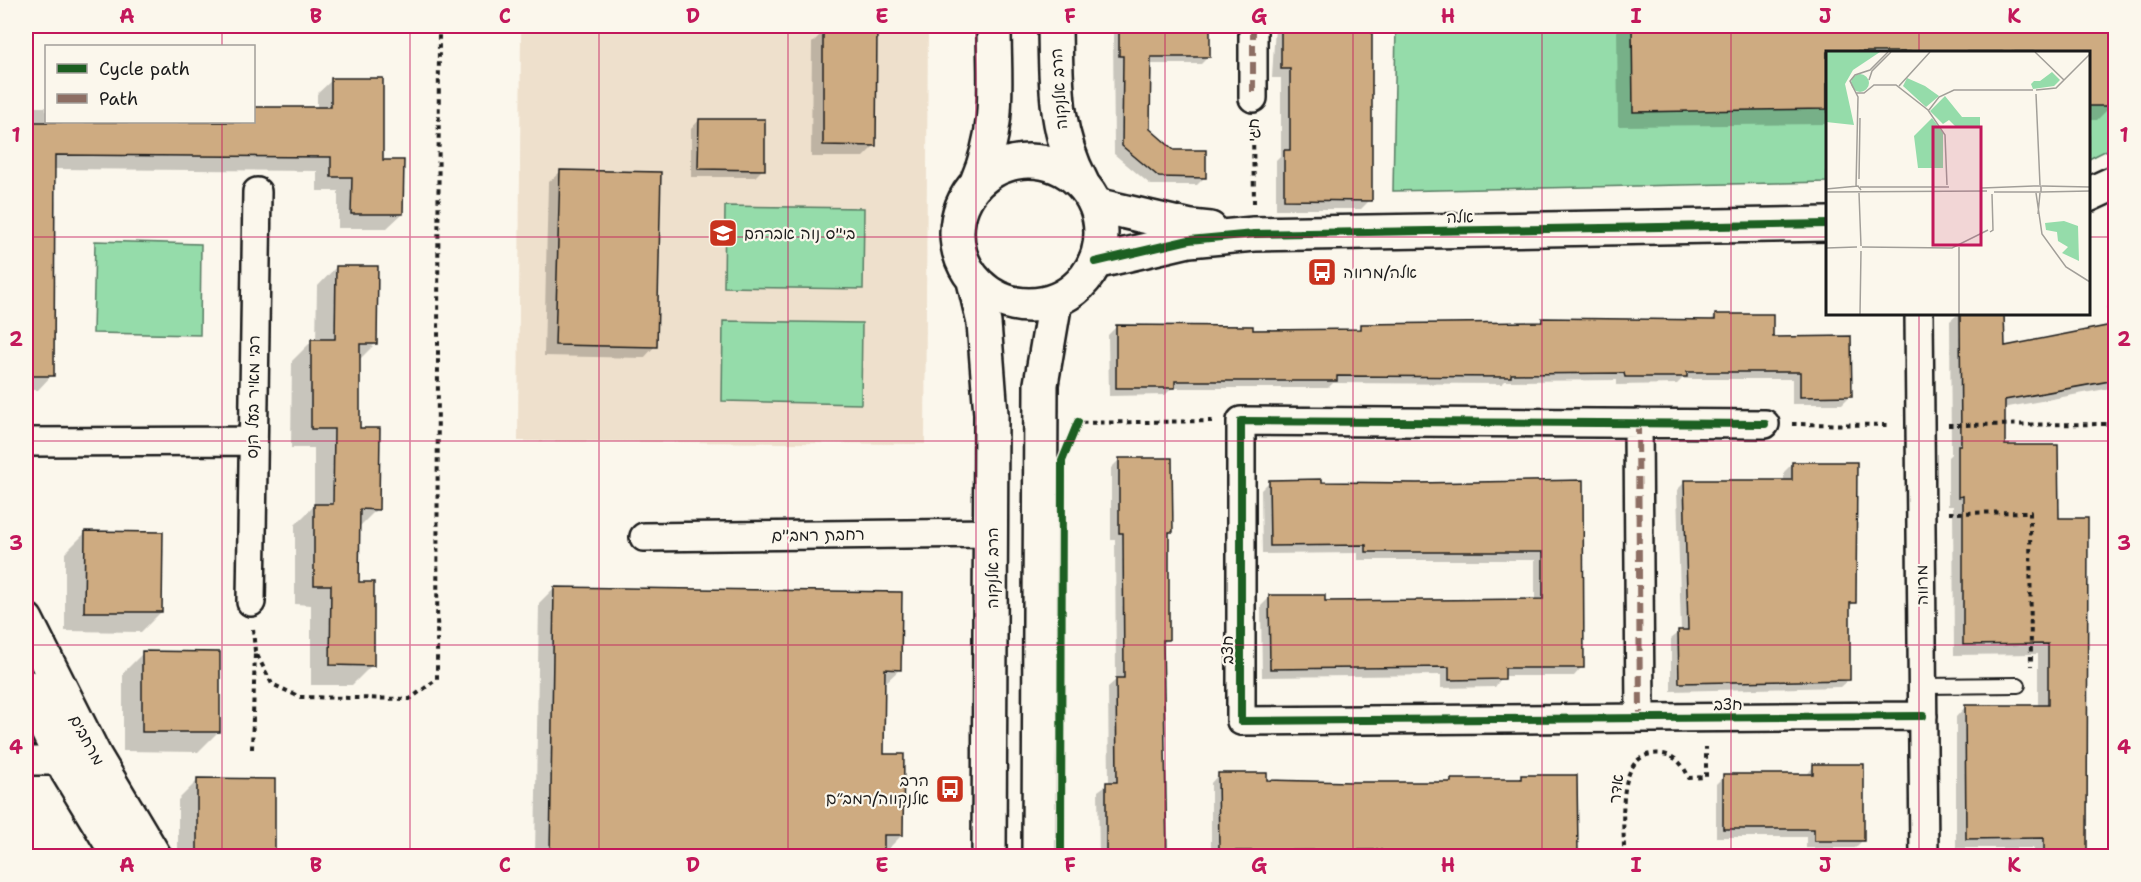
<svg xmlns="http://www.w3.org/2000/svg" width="2141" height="882" font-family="'Shantell Sans','Playpen Sans Hebrew',sans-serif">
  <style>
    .built { fill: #eee0cc }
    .green { fill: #95dcaa; stroke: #587c63; stroke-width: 1.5 }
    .shadow { fill: #0003 }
    .building { fill: #ceab81; stroke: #1c1c1c; stroke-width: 1.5 }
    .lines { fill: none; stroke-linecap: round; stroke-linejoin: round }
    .service-casing { stroke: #1c1c1c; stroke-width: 18 }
    .minor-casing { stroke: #1c1c1c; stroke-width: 32 }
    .tertiary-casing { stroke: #1c1c1c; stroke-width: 38 }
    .secondary-casing { stroke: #1c1c1c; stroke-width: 38 }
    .path { stroke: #1c1c1c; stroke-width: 4; stroke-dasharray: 4.5 4.5; stroke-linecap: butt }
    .service { stroke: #fbf7ec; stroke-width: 14 }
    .minor { stroke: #fbf7ec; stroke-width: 27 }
    .tertiary { stroke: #fbf7ec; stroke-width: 33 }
    .secondary { stroke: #fbf7ec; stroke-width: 33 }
    .quiet { stroke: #8d6e63; stroke-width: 6; stroke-dasharray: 12 6; stroke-linecap: butt }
    .cycleway-casing { stroke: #fbf7ec; stroke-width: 11 }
    .cycleway { stroke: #1b5e20; stroke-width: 8 }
    .grid { fill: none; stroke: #c2185b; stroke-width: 1.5; stroke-opacity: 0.55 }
    .labels { text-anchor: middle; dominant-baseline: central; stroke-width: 4.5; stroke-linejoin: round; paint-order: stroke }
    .street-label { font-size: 16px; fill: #1c1c1c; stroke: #fbf7ec }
    .poi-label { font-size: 16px; fill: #1c1c1c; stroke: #fbf7ec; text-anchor: start }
    .inset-road { fill: none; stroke: #a29f99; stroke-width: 1.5 }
    .view { fill: #c2185b; fill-opacity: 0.15; stroke: #c2185b; stroke-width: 3 }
    .inset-edge { fill: none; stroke: #1c1c1c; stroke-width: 3 }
    .neatline { fill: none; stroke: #c2185b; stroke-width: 2 }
    .grid-label { font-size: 20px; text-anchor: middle; font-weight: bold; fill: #c2185b }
  </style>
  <rect width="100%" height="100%" fill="#fbf7ec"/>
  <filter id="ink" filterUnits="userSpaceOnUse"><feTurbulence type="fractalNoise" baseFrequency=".0167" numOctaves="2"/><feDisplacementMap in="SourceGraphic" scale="12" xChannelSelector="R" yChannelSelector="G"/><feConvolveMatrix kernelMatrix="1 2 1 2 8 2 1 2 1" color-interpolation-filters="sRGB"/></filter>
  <g filter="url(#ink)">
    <path class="built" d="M521,26H928L925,444L518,441Z"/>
    <path class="green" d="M1396,26H2115V146L2089,159L2088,52H1828L1827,182L1393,191Z
      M725,206L864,208L863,289L724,287Z
      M95,241L201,244L200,335L93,333Z
      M723,321L862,323L861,404L722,401Z"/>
    <path class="shadow" d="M1113,26H1209V56L1201,64H1149L1148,130L1205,177L1197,185H1151L1114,154Z
      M1275,26H1370V200L1361,209H1276V160L1281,155V78H1272Z
      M1617,26H2111L2112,105L2097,120H2088V52H1828V124L1618,126Z
      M824,31L875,145L863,157H811L812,43Z
      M332,80L381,161L402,214L387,228H338V191H317V171L54,169L52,375L38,390H26V107H46V122H254V108L317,109V94Z
      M699,120L763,169L755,177H691V129Z
      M560,172L655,346L644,358L544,356L548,183Z
      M336,267L375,344L359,360L358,429L377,509L358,528V583L372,665L352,685H311V605L295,604V525L314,506V448H291L292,361L312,341H316L317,287Z
      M2116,299V320L2106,308Z
      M1958,314H2003V347L2111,327L2116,350V383L2111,388L2003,408L2004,447L2058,519H2087L2086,856H2034V848H1956V717L1966,706H2038V654L1954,655L1953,506H1948V457L1951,454L1950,321Z
      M1715,316L1771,338L1850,396L1842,404H1792V379H1682L1677,384L1617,385V380L1505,381L1502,384L1333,383L1328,388H1172L1165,395L1109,396L1108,335L1117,326L1252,332L1356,331L1362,326L1538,324L1542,320L1710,321Z
      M1119,460L1171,532L1167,536L1168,639L1162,645L1165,856H1099L1098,791L1109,783L1108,687L1116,680L1115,540H1111V468Z
      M1792,464L1854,602L1849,608V679L1840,687L1671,691V639L1681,631L1677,490L1685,482H1784V472Z
      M1270,481L1417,485L1582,482V667L1574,676H1503L1495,687L1441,688V675L1262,677L1261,606L1270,597L1324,602L1535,601V560H1358V553L1262,554L1261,490Z
      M85,533L161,612L141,632L65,631V553Z
      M554,588L900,669L884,684L883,755L902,835L887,850H882V856H535L539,603Z
      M143,653L218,732L198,752L123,751V673Z
      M1814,766L1863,840L1855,848H1806V837H1716V784L1724,776H1806Z
      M1219,774L1266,782L1449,783L1452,780H1518L1522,777L1576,852L1572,856H1211V783Z
      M198,780H274L273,856H178V800Z"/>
    <path class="building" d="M1119,26H1210V57H1151L1150,129L1174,150H1206V178L1159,177L1122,146L1123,56H1119Z
      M1281,26H1372V201L1284,200V150H1290V69H1281Z
      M1632,26H2113L2114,106H2088V52H1827V109L1633,112Z
      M823,30H877L876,146L823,145Z
      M331,78H383V160H404L403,214H351L352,177H331V157L55,155L54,376H26V122H254V107H331Z
      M699,119H765V170L698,169Z
      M560,170L661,172L657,347L555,345Z
      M336,266H378L377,344H360V428H380L379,510L360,509L359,582H374V666L330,665L331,585H314V504H333L334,429H311V339H335Z
      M1715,314H1773V337L1851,336L1852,396L1800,397V372H1687V377H1625L1624,373L1511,374V377L1337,376V381H1175V388H1116V325L1253,326V330L1361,329V324L1542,322V318L1715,320Z
      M1960,314H2004L2005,346L2112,325L2115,342V380L2005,400V445H2058L2059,518H2088L2087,854H2044V838L1966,839L1965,705H2048V644L1963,645V496L1958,497V445H1961Z
      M1119,458H1172L1173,532H1169V640H1163L1167,856H1106V782H1117L1116,678H1124L1123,533H1119Z
      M1792,462H1857L1856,603H1850V680L1679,683L1678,630H1688L1684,480H1792Z
      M1322,479V482L1417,483L1583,480L1584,668H1505V679L1449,680V667L1270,669L1269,595H1325V601L1543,599V552H1366V545L1270,546L1269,480Z
      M85,531L163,532L162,612H84Z
      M554,587L902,592L901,670L885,669L884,754H904L903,835H884V856H550Z
      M142,651L220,652V732H142Z
      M1813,764H1864V841H1814V829H1723V774H1813Z
      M1218,773H1267V780L1351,782H1451V779H1521V775H1577L1578,853L1451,856L1381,854V850L1219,851Z
      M197,778L275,779V856H197Z"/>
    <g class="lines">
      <g class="service-casing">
        <path id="service" d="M1923,686L2018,685"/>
      </g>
      <g class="minor-casing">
        <path id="minor" d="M1253,26V98
          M1919,314L1924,856
          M1638,423L1640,718
          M1765,424L1241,421V721L1923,716
          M26,442L252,441
          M644,537L992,533
          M251,602L257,192
          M26,761H63"/>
      </g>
      <g class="tertiary-casing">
        <path id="tertiary" d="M2088,195L2116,182
          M1096,205L1191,227L1210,229
          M1095,262L1189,240L1254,234L1828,224
          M26,620L95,757L154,856
          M26,687L68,772L119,856"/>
      </g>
      <g class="secondary-casing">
        <path id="secondary" d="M1055,26C1056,83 1054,131 1082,183
          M957 233a72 72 0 1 1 144 0a72 72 0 1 1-144 0Z
          M977,182C1001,126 994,84 994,26
          M974,281L984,323L991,414L989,856
          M1039,856L1041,384L1055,301"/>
      </g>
      <path class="path" d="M1253,127L1254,203
        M1073,423L1213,421
        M1792,424L1890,425
        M1948,425L2116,424
        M1949,513L2030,512L2031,666
        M253,629L255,651L272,684L300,697L410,699L437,679L439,26
        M252,749L255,652
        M1624,856C1625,825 1612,747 1663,754C1676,756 1684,766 1689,778L1706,777V747"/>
      <use href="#service" class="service"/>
      <use href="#minor" class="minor"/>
      <use href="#tertiary" class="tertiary"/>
      <use href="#secondary" class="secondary"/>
      <path class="quiet" d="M1253,26V98
        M1638,423L1640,718"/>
      <g class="cycleway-casing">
        <path id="cycleway" d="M1095,262L1189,240L1254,234L1828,224
          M1765,424L1241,421V721L1923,716
          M1061,856L1062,461L1078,422"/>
      </g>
      <use href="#cycleway" class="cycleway"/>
    </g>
  </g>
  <path class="grid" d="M222,26V46M410,26V856M599,26V856M788,26V856M976,26V856M1165,26V856M1353,26V856M1542,26V856M1731,26V856M1919,26V52M222,122V856M26,237H1828M2088,237H2116M1919,314V856M26,441H2116M26,645H2116"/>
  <defs>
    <g id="school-square" transform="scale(1.5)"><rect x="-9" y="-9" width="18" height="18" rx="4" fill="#c8321e" stroke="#fbf7ec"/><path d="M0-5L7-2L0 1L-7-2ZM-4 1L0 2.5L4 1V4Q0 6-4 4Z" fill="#fff"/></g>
    <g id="bus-square" transform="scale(1.5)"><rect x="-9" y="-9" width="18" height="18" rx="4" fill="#c8321e" stroke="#fbf7ec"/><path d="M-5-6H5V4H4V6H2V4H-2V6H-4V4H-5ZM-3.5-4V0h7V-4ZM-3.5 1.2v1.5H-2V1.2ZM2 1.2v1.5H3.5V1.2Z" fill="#fff"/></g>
  </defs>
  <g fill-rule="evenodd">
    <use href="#school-square" x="723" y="233"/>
    <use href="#bus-square" x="1322" y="272"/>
    <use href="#bus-square" x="950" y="789"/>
  </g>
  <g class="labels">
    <g class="street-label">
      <text transform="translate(1059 89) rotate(-94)">הרב אלנקוה</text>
      <text transform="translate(1253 130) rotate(-90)">חגי</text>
      <text transform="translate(1460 217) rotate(-1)">אלה</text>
      <text transform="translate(253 397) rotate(-89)">רבי מאיר בעל הנס</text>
      <text transform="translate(818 535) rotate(-1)">רחבת רמב"ם</text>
      <text transform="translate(992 568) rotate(-90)">הרב אלנקוה</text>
      <text transform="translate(1922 585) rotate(-91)">מרווה</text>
      <text transform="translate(1227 650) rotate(-90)">חצב</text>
      <text x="1728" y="704">חצב</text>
      <text transform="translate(87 740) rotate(62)">מרחבים</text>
      <text transform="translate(1616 789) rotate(-83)">אדר</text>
    </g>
    <g class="poi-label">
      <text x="744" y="233">בי"ס נוה אברהם</text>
      <text x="1343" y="272">אלה/מרווה</text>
      <text x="929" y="780" text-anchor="end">הרב<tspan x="929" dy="18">אלנקווה/רמב״ם</tspan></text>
    </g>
  </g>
  <g transform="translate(1826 51)">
    <rect width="264" height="264" fill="#fbf7ec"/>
    <path d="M0,1H54L27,19L19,33L28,74L0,71ZM226,21L234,29L228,35L207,38L205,33L208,30H214ZM25 32a9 9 0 1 1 18 0a9 9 0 1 1-18 0ZM81,27L99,35L113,45L100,56L77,35ZM119,45L136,66H154V77H131L123,69L117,73L104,60ZM106,67L117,82V117H92L88,85ZM238,170L252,175L253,210L236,202L242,196L232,190L231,181L220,179L219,172Z" fill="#95dcaa"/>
    <path class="inset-road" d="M209,1L238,29M43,29L46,20L65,1M73,35L104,1M210,39L230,37L264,3M30,42H38L48,34H70L102,59L119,84L121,134M210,43L214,134M103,59L113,46L128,39H207M33,128L34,67M216,135L264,136M30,136L32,46L24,30L29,24L44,19L62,1M34,136H123M156,137L208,135M0,138L32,135L35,139M0,141L161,140M168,141H215V135H208M215,141L264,140M33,142L35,195M210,142L216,183L240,216L264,231M212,163L214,142M164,181L167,179L166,143M36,196L126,197L162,179M0,197L31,196M34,263L35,200M133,263V196"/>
    <path class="view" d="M107,76H155V194H107Z"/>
    <rect width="264" height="264" class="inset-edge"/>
  </g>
  <rect width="2141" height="882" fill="none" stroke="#fbf7ec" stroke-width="66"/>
  <rect x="45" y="45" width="210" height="78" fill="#fbf7ec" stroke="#a29f99" stroke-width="1.5"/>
  <rect x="57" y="64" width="30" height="9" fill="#1b5e20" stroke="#a29f99" stroke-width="1.5"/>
  <text x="99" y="75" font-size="18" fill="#1c1c1c">Cycle path</text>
  <rect x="57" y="94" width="30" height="9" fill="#8d6e63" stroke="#a29f99" stroke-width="1.5"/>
  <text x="99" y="105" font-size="18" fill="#1c1c1c">Path</text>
  <rect x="33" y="33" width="2075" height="816" class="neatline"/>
  <g class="grid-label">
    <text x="127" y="23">A</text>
    <text x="316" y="23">B</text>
    <text x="505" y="23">C</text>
    <text x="693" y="23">D</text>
    <text x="882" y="23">E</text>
    <text x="1070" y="23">F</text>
    <text x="1259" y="23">G</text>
    <text x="1448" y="23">H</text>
    <text x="1636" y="23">I</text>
    <text x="1825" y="23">J</text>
    <text x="2014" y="23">K</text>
    <text x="16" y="142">1</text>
    <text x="2124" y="142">1</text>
    <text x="16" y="346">2</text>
    <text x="2124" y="346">2</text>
    <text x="16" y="550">3</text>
    <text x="2124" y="550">3</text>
    <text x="16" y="754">4</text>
    <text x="2124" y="754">4</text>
    <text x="127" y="872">A</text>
    <text x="316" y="872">B</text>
    <text x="505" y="872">C</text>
    <text x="693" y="872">D</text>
    <text x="882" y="872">E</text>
    <text x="1070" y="872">F</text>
    <text x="1259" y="872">G</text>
    <text x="1448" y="872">H</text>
    <text x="1636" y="872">I</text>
    <text x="1825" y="872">J</text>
    <text x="2014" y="872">K</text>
  </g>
</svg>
